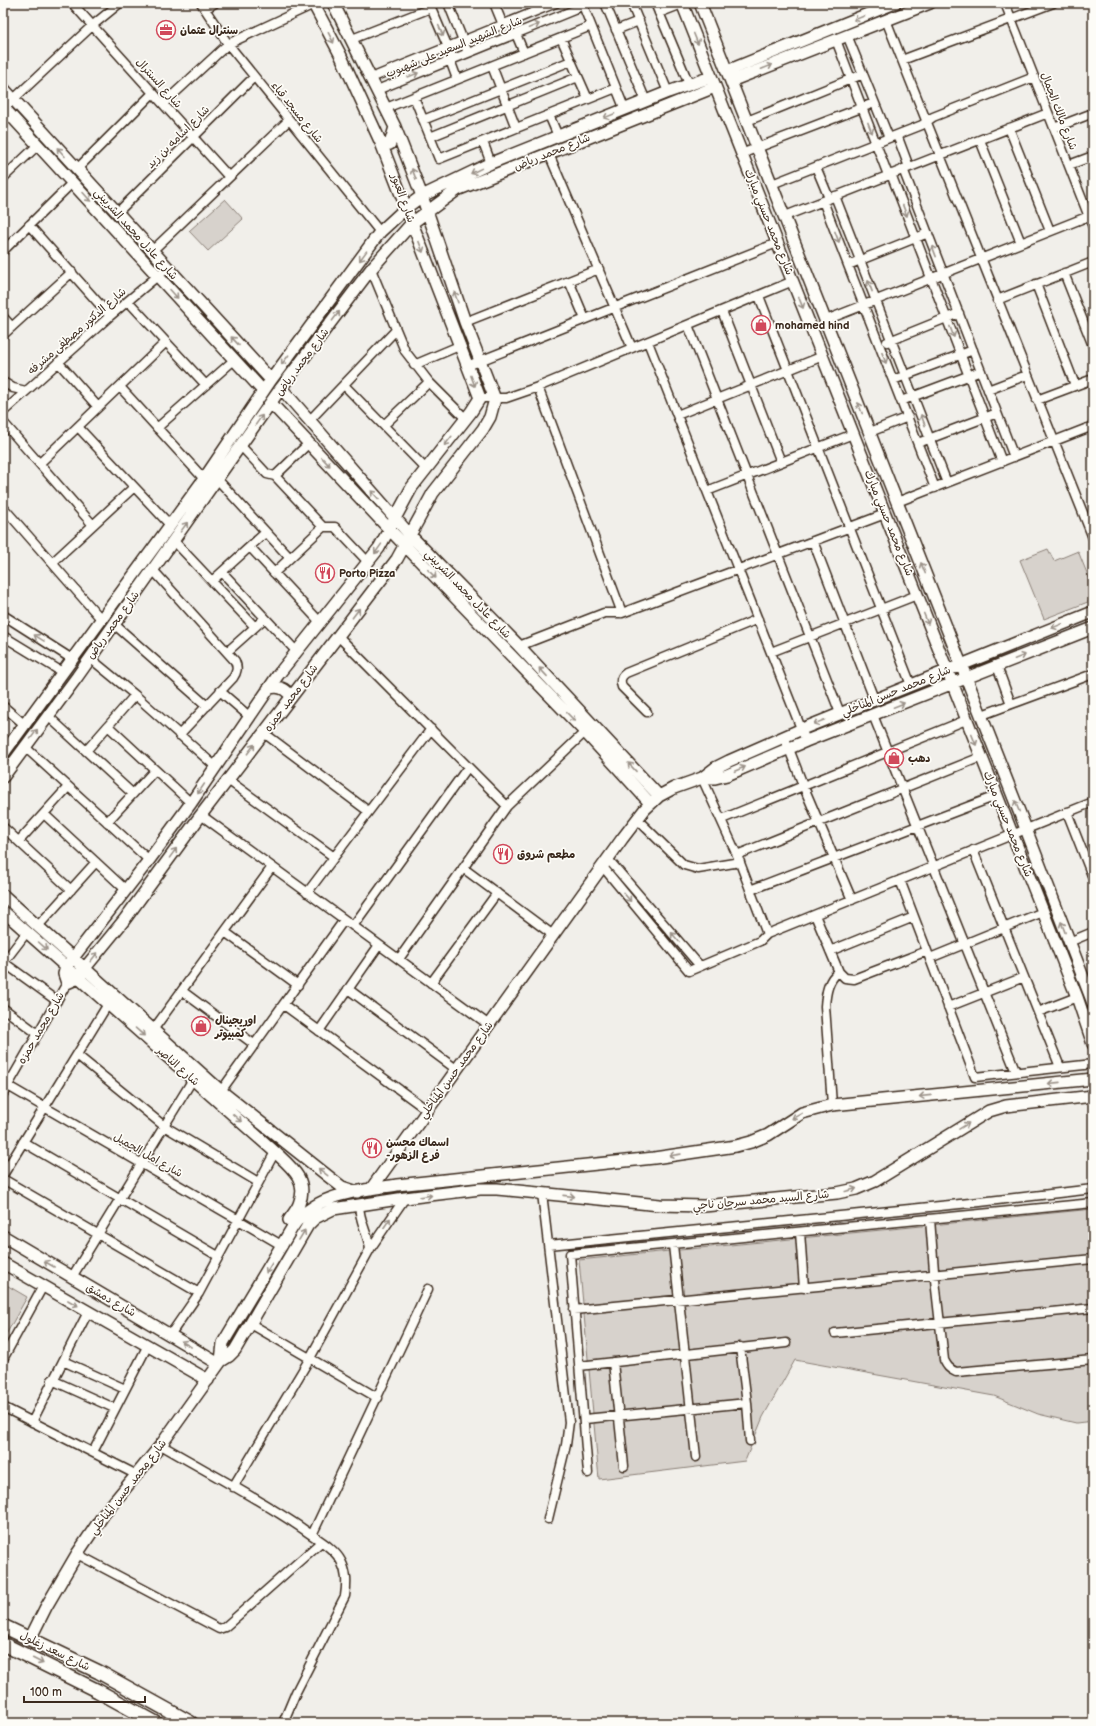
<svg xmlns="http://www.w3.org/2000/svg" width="1096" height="1726" font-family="'Balsamiq Sans','Playpen Sans Arabic',sans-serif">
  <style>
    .green { fill: #d7d2cc; stroke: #897e75 }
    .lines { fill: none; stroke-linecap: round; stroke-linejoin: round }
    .street-casing { stroke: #3b2a1e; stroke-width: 11 }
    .secondary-casing { stroke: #3b2a1e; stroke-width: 14 }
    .primary-casing { stroke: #3b2a1e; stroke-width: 16 }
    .street { stroke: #fdfcf7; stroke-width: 8 }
    .secondary { stroke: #fdfcf7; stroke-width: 11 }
    .primary { stroke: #fdfcf7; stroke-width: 13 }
    .oneway { stroke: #9c938a }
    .labels { text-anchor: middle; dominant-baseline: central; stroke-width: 3.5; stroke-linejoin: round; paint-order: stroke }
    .poi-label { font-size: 11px; font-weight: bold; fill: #3b2a1e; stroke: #fdfcf7; text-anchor: start }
    .street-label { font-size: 11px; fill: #3b2a1e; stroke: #fdfcf7 }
  </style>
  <rect width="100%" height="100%" fill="#f1efea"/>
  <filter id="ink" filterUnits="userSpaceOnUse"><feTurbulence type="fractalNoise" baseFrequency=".025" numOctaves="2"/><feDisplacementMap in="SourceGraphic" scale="8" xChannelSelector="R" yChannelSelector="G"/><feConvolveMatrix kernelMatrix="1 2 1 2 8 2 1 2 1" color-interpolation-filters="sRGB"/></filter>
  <g filter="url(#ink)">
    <path class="green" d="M225,199L243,219L208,251L189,231Z
      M1048,549L1054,561L1078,551L1093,588V600L1044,619L1020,560Z
      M1093,1209V1421L1076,1423L1038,1414L994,1396L795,1360L763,1417L745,1461L599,1479L579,1260Z
      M3,1283L27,1297L3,1340Z"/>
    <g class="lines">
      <g class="street-casing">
        <path id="street" d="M72,3L229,177
          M201,3L228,44L380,232
          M429,3L453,59
          M448,3L468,53
          M494,3L503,25
          M582,3L625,110
          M605,3L646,101
          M631,3L668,92
          M655,3L689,84
          M1005,3L1093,227
          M205,9L215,3
          M659,13L682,4
          M886,20L1093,538
          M616,30L639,21
          M516,34L524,53
          M847,35L889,138
          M561,38L588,99
          M352,39L431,8
          M836,40L888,175
          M450,60L457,79
          M902,60L1053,3
          M492,66L516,128
          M371,78L556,3
          M377,90L574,10L585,3
          M414,97L439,159L616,88
          M163,104L228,44L314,4
          M4,108L93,25L120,3
          M386,108L591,26
          M549,115L558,136
          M423,120L571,61
          M747,121L863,74
          M1009,128L1050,231
          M1054,128L1093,113
          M897,135L909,167
          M430,137L578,77
          M980,140L1021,243
          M483,142L491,163
          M549,154L632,348
          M741,154L874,103
          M1069,165L1093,156
          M816,167L829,198
          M77,169L153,93
          M903,169L1014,457
          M891,174L1002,462
          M3,178L38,145
          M772,184L922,125L933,117L1034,77
          M835,196L947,483
          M823,201L935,488
          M117,213L254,77
          M785,216L1048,113
          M29,225L110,316
          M3,251L73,182
          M152,251L289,120
          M848,265L928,233
          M371,269L405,351L429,382L466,419
          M1064,273L1093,346
          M569,281L585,319
          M1036,284L1075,385
          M759,296L911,685
          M997,300L1093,262
          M128,301L206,385
          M722,311L781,462
          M3,317L12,327
          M826,320L1089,216
          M465,322L599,269
          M688,325L840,713
          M3,335L72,272
          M648,342L806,741
          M887,342L959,313
          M58,362L98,407
          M414,365L459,346
          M467,366L777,243
          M893,380L973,350
          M3,382L13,388L26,391
          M344,385L426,469
          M120,387L204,479
          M538,387L622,613
          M988,390L1027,375
          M480,398H506L538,387L793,281
          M1037,400L1093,379
          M901,401L981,371
          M3,412L110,316L167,268
          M677,415L823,356
          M309,421L396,330
          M3,422L93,525
          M384,425L429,382
          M78,427L171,526
          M157,428L234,360
          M870,432L908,417
          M918,443L997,413
          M241,446L267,474L275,476L323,527
          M40,463L166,342
          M275,476L309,443
          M218,480L290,558
          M707,491L853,434
          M897,502L1093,426
          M3,507L102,620
          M174,541L255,627
          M813,541L874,699
          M250,547L320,622
          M52,563L134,487
          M153,570L235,661C238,668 237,672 233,678L179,735
          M222,572L297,652
          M274,573L323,527H335L368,562
          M212,581L266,532
          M3,615L72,659
          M114,624L207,706
          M3,636L62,672
          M338,636L507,806
          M519,646L604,613H622L885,514
          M227,652L265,618
          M771,652L917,595
          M90,658L135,695L216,767
          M997,666L1011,704
          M220,691L250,717
          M3,706L25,725
          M647,712L622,687C620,681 620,677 626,673L758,619
          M873,715L1016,1072
          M982,715L1093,674
          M48,716L133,794
          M108,726L191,803
          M264,733L368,811
          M784,736L803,785L852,900
          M25,747L149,860
          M86,751L135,695
          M702,778L737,855L767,934
          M228,780L334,857
          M1067,812L1093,878
          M44,814L126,890
          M201,815L489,1025
          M637,819L684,865L698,869L740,862
          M722,819L966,720
          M107,822L155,770
          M3,827L71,890
          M19,841L68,787
          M973,850L1060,1067
          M737,855L981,757
          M608,859L700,966
          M603,867L689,971L760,941L767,934L1093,802
          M463,868L553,935
          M900,880L975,1077L1093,1064
          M750,890L996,796
          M307,893L431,729
          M815,915L839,972L845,978L854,979L927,951
          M38,926L96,862
          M353,926L468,767
          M225,932L298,985
          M1069,942L1093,932
          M830,951L914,917
          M930,958L1043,912
          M399,959L507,806L585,732
          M3,962L57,1001
          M4,962L27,932
          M431,983L497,893
          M348,989L456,1069
          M182,991L255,1045
          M284,1005L427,1110
          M948,1007L1024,977
          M3,1008L38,1034
          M1038,1012L1077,997
          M153,1030L272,867
          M319,1031L379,945
          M77,1055L164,1126L258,1182
          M3,1083L283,1246
          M221,1091L344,920
          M3,1094L67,983
          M832,1105L825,1006C826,993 828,979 839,972
          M23,1142L218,1256
          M3,1175L108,1004
          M3,1179L199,1293
          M542,1193L569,1422L566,1445L548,1519
          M359,1205C359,1220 368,1234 370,1249
          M930,1219L934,1271L944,1360C947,1366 949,1369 956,1372L1093,1360
          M800,1232L804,1288
          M549,1245L980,1202L1093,1189
          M673,1245L696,1457
          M72,1277L193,1079
          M574,1310L1093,1259
          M251,1324L378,1398
          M835,1333L1093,1308
          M170,1335L199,1293L275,1152
          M3,1359L43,1286
          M63,1361L125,1389
          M613,1362L624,1466
          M579,1366L786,1343
          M52,1380L114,1408
          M747,1403L750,1441
          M3,1407L137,1475
          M585,1419L747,1403L740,1347
          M32,1422L88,1312
          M161,1445C209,1473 260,1499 306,1531C317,1539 334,1548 341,1561C347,1573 347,1583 345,1596L296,1692L283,1723
          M93,1452L148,1345
          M588,1473L570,1254L1093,1203
          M233,1487L310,1358L370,1249L405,1198
          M312,1535L428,1289
          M77,1554L219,1629L225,1627L321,1542"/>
      </g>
      <g class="secondary-casing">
        <path id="secondary" d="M313,3L340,54L381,143L480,398L471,412L412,487L379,548L278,675L191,803L149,860L66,967L64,974L67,983L76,979L125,919L201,815L397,559L433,493L483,429L490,417L495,399L465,322L422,196L395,127L333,3
          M682,3L1077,997L1093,1044
          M700,3L1026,829L1093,1003
          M727,71L895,3
          M731,81L930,3
          M3,88L271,380
          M3,107L263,391
          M381,143L385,145L390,144L395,127
          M281,388L410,535L519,646L659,796
          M271,403L390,530L585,732L650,803
          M268,689C278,685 286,688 291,697
          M3,754L204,479L271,380L380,232L407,207L422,196L491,163L668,92L711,77
          M3,777L77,677L281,388L371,269L412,223L457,190L715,87
          M702,778H715L727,775L806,741L1093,628
          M3,895L221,1091L333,1180L342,1187L357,1192
          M3,911L275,1152C291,1167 309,1180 299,1204C297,1210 292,1215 289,1220
          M371,1189L622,839L645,809L659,796L674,788L702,778L715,768L729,761L802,729L1093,612
          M3,1236L219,1364
          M3,1263L208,1380
          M221,1361L223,1343L292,1228C314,1193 360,1191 397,1185L654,1158L736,1146L751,1142L768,1135L802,1113L832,1105L1093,1079
          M30,1639L46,1607L77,1554L104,1514L161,1445L221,1361L229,1356L235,1350L308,1225L315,1218L333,1209L405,1198L480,1189H497L660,1205L704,1206L837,1193L856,1189L875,1181L989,1111L1006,1106L1093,1096"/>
      </g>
      <g class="primary-casing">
        <path id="primary" d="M3,1626L99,1672L191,1723
          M3,1644L98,1691L156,1723"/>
      </g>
      <use href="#street" class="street"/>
      <use href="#secondary" class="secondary"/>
      <use href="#primary" class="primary"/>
    </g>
    <defs><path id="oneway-shaft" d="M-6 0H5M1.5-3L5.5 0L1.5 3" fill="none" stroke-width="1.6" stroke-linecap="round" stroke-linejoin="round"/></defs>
    <g class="oneway">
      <use href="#oneway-shaft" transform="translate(859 18) rotate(158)"/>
      <use href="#oneway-shaft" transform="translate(534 26) rotate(-22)"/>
      <use href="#oneway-shaft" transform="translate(441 31) rotate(67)"/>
      <use href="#oneway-shaft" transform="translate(331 38) rotate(63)"/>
      <use href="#oneway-shaft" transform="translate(696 39) rotate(68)"/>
      <use href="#oneway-shaft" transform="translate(767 67) rotate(-22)"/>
      <use href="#oneway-shaft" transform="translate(413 75) rotate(-22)"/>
      <use href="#oneway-shaft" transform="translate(609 116) rotate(158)"/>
      <use href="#oneway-shaft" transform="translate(870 128) rotate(69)"/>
      <use href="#oneway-shaft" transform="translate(61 152) rotate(-132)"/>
      <use href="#oneway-shaft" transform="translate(476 171) rotate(154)"/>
      <use href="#oneway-shaft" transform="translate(414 174) rotate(-111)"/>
      <use href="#oneway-shaft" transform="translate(87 197) rotate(48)"/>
      <use href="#oneway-shaft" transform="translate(905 211) rotate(69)"/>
      <use href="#oneway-shaft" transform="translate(837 237) rotate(69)"/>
      <use href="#oneway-shaft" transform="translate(421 247) rotate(69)"/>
      <use href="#oneway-shaft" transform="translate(934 251) rotate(-111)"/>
      <use href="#oneway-shaft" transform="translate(363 256) rotate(126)"/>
      <use href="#oneway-shaft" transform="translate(870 286) rotate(-111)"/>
      <use href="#oneway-shaft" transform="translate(174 294) rotate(48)"/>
      <use href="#oneway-shaft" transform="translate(456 297) rotate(-109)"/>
      <use href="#oneway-shaft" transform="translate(801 303) rotate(68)"/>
      <use href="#oneway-shaft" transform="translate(336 316) rotate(-53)"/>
      <use href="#oneway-shaft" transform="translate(952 332) rotate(69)"/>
      <use href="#oneway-shaft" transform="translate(235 341) rotate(-133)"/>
      <use href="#oneway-shaft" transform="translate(884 358) rotate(69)"/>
      <use href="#oneway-shaft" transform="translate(285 360) rotate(127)"/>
      <use href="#oneway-shaft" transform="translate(473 381) rotate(69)"/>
      <use href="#oneway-shaft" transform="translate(860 408) rotate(-112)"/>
      <use href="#oneway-shaft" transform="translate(259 420) rotate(-55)"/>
      <use href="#oneway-shaft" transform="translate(923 420) rotate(-111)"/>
      <use href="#oneway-shaft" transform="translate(448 441) rotate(129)"/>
      <use href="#oneway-shaft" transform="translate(326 462) rotate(47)"/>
      <use href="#oneway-shaft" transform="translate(375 495) rotate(-132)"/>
      <use href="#oneway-shaft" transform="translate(184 527) rotate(-54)"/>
      <use href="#oneway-shaft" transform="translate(378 549) rotate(125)"/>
      <use href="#oneway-shaft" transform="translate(923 568) rotate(-112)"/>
      <use href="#oneway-shaft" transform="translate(432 574) rotate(46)"/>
      <use href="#oneway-shaft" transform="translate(356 613) rotate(-53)"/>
      <use href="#oneway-shaft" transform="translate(926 619) rotate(68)"/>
      <use href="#oneway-shaft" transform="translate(1057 626) rotate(158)"/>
      <use href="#oneway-shaft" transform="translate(39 638) rotate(-148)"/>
      <use href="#oneway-shaft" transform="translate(1020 657) rotate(-22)"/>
      <use href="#oneway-shaft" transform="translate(543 672) rotate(-133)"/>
      <use href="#oneway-shaft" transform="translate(899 705) rotate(-21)"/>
      <use href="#oneway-shaft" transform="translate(571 717) rotate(46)"/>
      <use href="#oneway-shaft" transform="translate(819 722) rotate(158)"/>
      <use href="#oneway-shaft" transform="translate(34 734) rotate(-54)"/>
      <use href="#oneway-shaft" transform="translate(974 740) rotate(68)"/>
      <use href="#oneway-shaft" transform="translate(251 749) rotate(-53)"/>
      <use href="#oneway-shaft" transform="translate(632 767) rotate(-133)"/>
      <use href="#oneway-shaft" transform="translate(740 769) rotate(-23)"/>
      <use href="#oneway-shaft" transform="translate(201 789) rotate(124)"/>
      <use href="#oneway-shaft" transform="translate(1017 806) rotate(-112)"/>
      <use href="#oneway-shaft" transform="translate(173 853) rotate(-54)"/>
      <use href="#oneway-shaft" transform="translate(627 897) rotate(50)"/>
      <use href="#oneway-shaft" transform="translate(1063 927) rotate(-111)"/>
      <use href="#oneway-shaft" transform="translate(675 937) rotate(-131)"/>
      <use href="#oneway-shaft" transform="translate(43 946) rotate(42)"/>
      <use href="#oneway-shaft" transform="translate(94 957) rotate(-51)"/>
      <use href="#oneway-shaft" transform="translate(140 1032) rotate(41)"/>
      <use href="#oneway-shaft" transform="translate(1054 1083) rotate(174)"/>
      <use href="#oneway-shaft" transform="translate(925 1096) rotate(174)"/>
      <use href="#oneway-shaft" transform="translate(797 1116) rotate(151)"/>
      <use href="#oneway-shaft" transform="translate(237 1118) rotate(42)"/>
      <use href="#oneway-shaft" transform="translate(964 1126) rotate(-32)"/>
      <use href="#oneway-shaft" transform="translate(675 1155) rotate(172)"/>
      <use href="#oneway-shaft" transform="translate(323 1172) rotate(-142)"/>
      <use href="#oneway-shaft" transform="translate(851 1190) rotate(-15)"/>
      <use href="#oneway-shaft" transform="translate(426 1196) rotate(-7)"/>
      <use href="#oneway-shaft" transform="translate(569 1196) rotate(6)"/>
      <use href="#oneway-shaft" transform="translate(387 1223) rotate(-56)"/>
      <use href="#oneway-shaft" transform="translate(302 1235) rotate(-59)"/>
      <use href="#oneway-shaft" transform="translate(49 1264) rotate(-150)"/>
      <use href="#oneway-shaft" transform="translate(269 1268) rotate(121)"/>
      <use href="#oneway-shaft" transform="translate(73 1303) rotate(30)"/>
      <use href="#oneway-shaft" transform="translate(186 1344) rotate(-150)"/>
      <use href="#oneway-shaft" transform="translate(38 1661) rotate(27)"/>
    </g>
  </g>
  <defs>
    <g id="office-ring" transform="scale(1)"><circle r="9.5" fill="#fdfcf7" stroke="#d1495b" stroke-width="1.5"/><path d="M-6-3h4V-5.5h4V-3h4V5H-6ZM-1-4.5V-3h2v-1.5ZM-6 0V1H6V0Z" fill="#d1495b"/></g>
    <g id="shop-ring" transform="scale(1)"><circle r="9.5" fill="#fdfcf7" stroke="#d1495b" stroke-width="1.5"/><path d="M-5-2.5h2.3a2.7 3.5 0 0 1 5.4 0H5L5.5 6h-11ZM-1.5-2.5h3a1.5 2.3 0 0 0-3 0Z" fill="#d1495b"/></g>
    <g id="restaurant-ring" transform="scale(1)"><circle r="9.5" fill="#fdfcf7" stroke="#d1495b" stroke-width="1.5"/><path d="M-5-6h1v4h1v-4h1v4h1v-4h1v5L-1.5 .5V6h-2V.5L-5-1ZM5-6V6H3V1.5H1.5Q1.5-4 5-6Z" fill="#d1495b"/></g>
  </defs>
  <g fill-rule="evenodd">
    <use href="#office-ring" x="166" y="30"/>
    <use href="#shop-ring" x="761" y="325"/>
    <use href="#restaurant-ring" x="325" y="573"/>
    <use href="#shop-ring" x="894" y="758"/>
    <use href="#restaurant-ring" x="503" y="854"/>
    <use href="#shop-ring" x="201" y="1026"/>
    <use href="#restaurant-ring" x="372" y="1148"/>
  </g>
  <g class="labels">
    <g class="poi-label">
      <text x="180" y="30">سنترال عثمان</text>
      <text x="775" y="325">mohamed hind</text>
      <text x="339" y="573">Porto Pizza</text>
      <text x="908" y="758">دهب</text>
      <text x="517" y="854">مطعم شروق</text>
      <text x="215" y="1020">اوريجينال<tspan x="215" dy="13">كمبيوتر</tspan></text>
      <text x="386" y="1142">اسماك محسن<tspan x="386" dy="13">-فرع الزهور</tspan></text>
    </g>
    <g class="street-label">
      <text transform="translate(454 47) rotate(-22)">شارع الشهيد السعيد على شهبوب</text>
      <text transform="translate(159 83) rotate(48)">شارع السنترال</text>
      <text transform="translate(1059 111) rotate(69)">شارع مالك الجمال</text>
      <text transform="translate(297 112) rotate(51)">شارع مسجد قباء</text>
      <text transform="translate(178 137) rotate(-45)">شارع اسامه بن زيد</text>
      <text transform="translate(552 152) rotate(-22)">شارع محمد رياض</text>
      <text transform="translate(403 198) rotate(70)">شارع العبور</text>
      <text transform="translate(769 222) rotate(68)">شارع محمد حسني مبارك</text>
      <text transform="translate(136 234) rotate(48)">شارع عادل محمد الشربيني</text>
      <text transform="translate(77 331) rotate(-41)">شارع الدكتور مصطفى مشرفه</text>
      <text transform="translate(302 362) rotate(-53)">شارع محمد رياض</text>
      <text transform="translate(889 523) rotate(68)">شارع محمد حسني مبارك</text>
      <text transform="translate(468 594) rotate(46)">شارع عادل محمد الشربيني</text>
      <text transform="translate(113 625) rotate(-54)">شارع محمد رياض</text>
      <text transform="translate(896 691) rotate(-22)">شارع محمد حسن المناخلي</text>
      <text transform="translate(291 698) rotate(-53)">شارع محمد حمزه</text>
      <text transform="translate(1008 824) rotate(68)">شارع محمد حسني مبارك</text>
      <text transform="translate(41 1028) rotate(-60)">شارع محمد حمزه</text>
      <text transform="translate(178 1066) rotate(42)">شارع الناصر</text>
      <text transform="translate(456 1070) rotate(-54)">شارع محمد حسن المناخلي</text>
      <text transform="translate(148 1155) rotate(30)">شارع امل الجميل</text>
      <text transform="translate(761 1200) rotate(-5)">شارع السيد محمد سرحان ناجي</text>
      <text transform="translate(111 1300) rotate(30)">شارع دمشق</text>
      <text transform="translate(128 1487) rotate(-52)">شارع محمد حسن المناخلي</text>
      <text transform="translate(55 1651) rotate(26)">شارع سعد زغلول</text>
    </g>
  </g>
  <rect width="1096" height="1726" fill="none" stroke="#fdfcf7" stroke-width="16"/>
  <rect x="8" y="8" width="1080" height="1710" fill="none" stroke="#3b2a1e" stroke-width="1.5" filter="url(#ink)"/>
  <path d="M24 1696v6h121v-6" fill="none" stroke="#3b2a1e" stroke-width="2"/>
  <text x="30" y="1696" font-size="12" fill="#3b2a1e" stroke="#fdfcf7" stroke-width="3" paint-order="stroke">100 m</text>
</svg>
